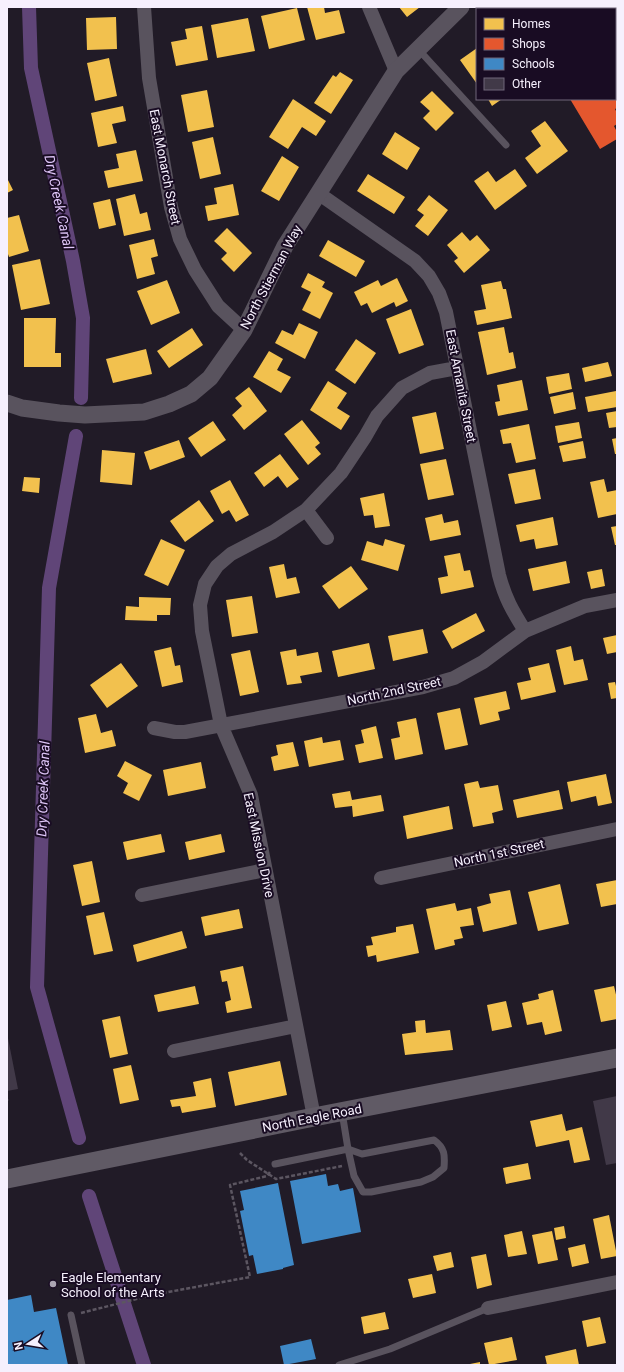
<svg xmlns="http://www.w3.org/2000/svg" width="624" height="1372" font-family="Roboto,sans-serif">
  <style>
    .homes { fill: #f2c14e }
    .shops { fill: #e4572e }
    .schools { fill: #3f88c5 }
    .lines { fill: none; stroke-linecap: round; stroke-linejoin: round }
    .canal { stroke: #604578; stroke-width: 14 }
    .building { fill: #413948 }
    .path { stroke: #5c5661; stroke-width: 2.5; stroke-dasharray: 4 2; stroke-linecap: butt }
    .service { stroke: #59535e; stroke-width: 7 }
    .minor { stroke: #59535e; stroke-width: 14 }
    .tertiary { stroke: #59535e; stroke-width: 17 }
    .secondary { stroke: #605a65; stroke-width: 19 }
    .poi-dot { fill: #aba5b2; stroke: #190c23; stroke-width: 1.5 }
    .labels { text-anchor: middle; dominant-baseline: central; stroke-width: 4; stroke-linejoin: round; paint-order: stroke }
    .street-label { font-size: 13px; fill: #f6f0fd; stroke: #190c23 }
    .poi-label { font-size: 13px; fill: #f6f0fd; stroke: #190c23; text-anchor: start }
    .water-label { font-size: 14px; font-style: italic; fill: #dec5f7; stroke: #190c23 }
  </style>
  <rect width="100%" height="100%" fill="#211b27"/>
  <path class="homes" d="M307,7H324L325,13L339,10L345,33L316,40Z
    M399,7H420L407,17Z
    M297,8L305,40L269,49L261,16Z
    M116,17L117,49L87,50L86,18Z
    M248,18L255,51L217,58L211,25Z
    M202,26L208,60L176,66L171,42L187,39L185,29Z
    M477,48V84L460,60Z
    M109,58L117,96L95,101L87,63Z
    M340,72L353,80L331,114L314,103L333,75L336,77Z
    M207,90L214,127L188,132L181,95Z
    M432,91L454,113L436,131L423,118L430,111L420,102Z
    M293,99L326,121L316,136L302,127L288,149L269,137Z
    M488,99H502L492,106Z
    M123,106L126,121L112,124L117,143L98,147L91,113Z
    M545,121L568,151L537,174L525,158L541,146L531,131Z
    M395,132L420,148L407,170L382,154Z
    M213,137L221,174L200,179L192,142Z
    M136,150L143,181L108,188L104,171L119,168L116,154Z
    M282,156L299,167L279,201L261,191Z
    M515,169L527,186L495,210L474,181L488,171L496,182Z
    M368,174L405,197L394,214L357,191Z
    M7,178L13,190L7,193Z
    M233,184L239,215L208,221L205,206L217,204L214,188Z
    M135,194L140,214L147,212L151,230L124,236L116,199Z
    M429,195L448,210L428,236L415,226L424,215L417,210Z
    M110,199L116,225L99,229L93,203Z
    M19,215L29,251L9,257L7,251V218Z
    M227,228L252,253L234,272L221,259L227,253L214,241Z
    M462,232L470,241L477,235L490,250L464,273L454,261L458,258L447,245Z
    M154,239L158,256L151,258L155,274L137,279L129,245Z
    M328,240L365,261L356,277L319,256Z
    M40,259L50,304L21,310L12,265Z
    M308,273L325,282L322,287L333,293L320,319L302,310L311,292L301,287Z
    M397,278L408,301L396,307L394,302L372,313L367,303L361,306L354,292L378,280L381,286Z
    M167,280L180,313L151,325L137,291Z
    M501,281L503,289H506L512,318L477,325L474,311L486,309L481,285Z
    M411,309L424,345L399,354L386,319Z
    M24,318H56L55,353H61V367H24Z
    M299,323L318,332L305,359L275,343L282,330L293,335Z
    M504,327L509,353L513,352L516,368L487,375L478,332Z
    M192,328L203,345L169,368L157,351Z
    M356,339L376,353L355,384L335,370Z
    M146,349L152,374L113,383L106,359Z
    M269,351L283,359L277,370L291,377L281,393L253,377Z
    M608,362L612,376L585,382L582,368Z
    M569,373L572,389L549,394L546,377Z
    M522,380L528,410L498,416L495,402L500,401L497,385Z
    M328,381L347,393L337,408L350,416L341,430L310,410Z
    M249,387L267,411L244,430L232,415L242,406L235,398Z
    M616,391L617,407L588,412L585,397Z
    M573,392L576,409L554,414L550,397Z
    M617,411V427L609,428L606,413Z
    M436,412L444,449L420,454L412,417Z
    M302,420L320,443L315,447L321,454L308,465L284,434Z
    M213,421L226,440L201,457L188,438Z
    M579,422L582,438L558,443L555,426Z
    M529,424L536,459L516,463L511,443L503,444L500,430Z
    M617,438V454H615L612,439Z
    M179,440L185,457L150,470L144,452Z
    M583,441L586,458L563,462L559,446Z
    M102,450L135,453L132,485L100,482Z
    M280,454L299,479L287,488L278,476L264,487L254,473Z
    M446,459L454,495L428,500L420,464Z
    M535,469L541,499L515,504L508,474Z
    M24,477L40,478L39,493L22,491Z
    M604,479L607,492L617,490V514L598,518L590,482Z
    M230,480L249,515L236,522L229,510L222,514L210,491Z
    M384,493L390,526L375,528L373,515L364,516L360,498Z
    M199,500L214,521L185,542L170,521Z
    M442,514L444,523L458,520L461,535L430,541L425,518Z
    M553,517L558,545L536,549L534,539L520,542L516,525Z
    M617,526V545H615L611,527Z
    M161,539L185,550L168,586L144,575Z
    M385,539L405,545L398,571L361,560L367,541L383,546Z
    M460,553L464,571L470,570L474,587L441,594L438,578L448,576L444,556Z
    M566,561L570,583L533,591L528,569Z
    M284,564L287,579L296,577L300,593L276,598L269,567Z
    M351,566L368,589L339,609L322,586Z
    M602,569L605,586L591,589L587,572Z
    M252,596L258,633L232,637L226,600Z
    M139,597L171,598L170,615H157V621L125,620L126,606L139,607Z
    M476,613L485,631L452,649L442,631Z
    M423,629L428,653L393,661L388,636Z
    M617,635V652L607,654L603,638Z
    M369,643L375,669L338,677L332,651Z
    M571,646L574,661L583,659L588,680L564,685L556,650Z
    M171,647L175,666L180,665L183,682L162,687L154,651Z
    M296,649L297,656L318,652L322,672L300,676L302,683L287,685L280,652Z
    M250,650L259,692L240,696L231,654Z
    M121,663L138,686L107,708L90,685Z
    M549,663L556,692L521,700L517,683L531,680L528,668Z
    M615,682L616,686H617V698L611,699L608,683Z
    M506,691L510,709L498,712L500,720L480,725L474,698Z
    M460,708L468,745L445,750L437,713Z
    M96,714L101,733L112,730L116,746L85,753L78,718Z
    M416,718L423,754L395,760L391,739L400,737L397,722Z
    M376,726L383,758L359,763L355,745L364,743L361,730Z
    M322,737L323,743L340,740L344,760L309,767L304,741Z
    M293,742L299,766L274,771L271,757L278,755L276,745Z
    M125,761L152,775L139,801L123,793L128,783L117,776Z
    M201,762L206,788L168,796L163,770Z
    M606,774L612,803L598,806L596,796L571,802L567,782Z
    M478,781L480,788L498,785L503,810L492,813L494,823L473,827L464,784Z
    M559,790L563,809L517,818L513,800Z
    M350,791L352,800L381,795L384,811L353,817L352,806L335,808L332,794Z
    M449,806L453,829L407,839L403,816Z
    M161,834L165,852L127,860L123,842Z
    M221,834L225,852L189,860L185,842Z
    M92,861L100,902L82,906L73,865Z
    M617,880V904L601,907L596,884Z
    M560,884L569,924L538,931L528,892Z
    M510,890L517,924L483,932L477,907L491,903L489,894Z
    M455,903L457,911L471,908L474,925L460,927L463,938L454,940L455,945L435,950L426,909Z
    M239,909L243,928L205,936L201,917Z
    M104,912L113,951L94,955L86,916Z
    M413,924L419,953L377,962L376,955L368,957L366,946L373,945L371,937L396,932V927Z
    M182,931L187,948L137,962L133,945Z
    M243,966L252,1008L227,1013L225,1002L231,1000L227,981L222,982L220,971Z
    M195,986L199,1004L158,1012L154,995Z
    M614,986L617,999V1019L601,1022L594,990Z
    M553,990L562,1031L545,1035L542,1022L527,1025L522,1003L539,999L538,994Z
    M506,1001L512,1027L492,1031L487,1005Z
    M120,1016L128,1054L110,1058L102,1020Z
    M425,1020L426,1033L450,1030L453,1050L405,1055L402,1034L416,1032L415,1021Z
    M280,1061L287,1095L235,1106L228,1072Z
    M131,1065L139,1100L120,1104L113,1069Z
    M211,1078L216,1107L182,1113L180,1106L172,1107L170,1100L196,1096L193,1082Z
    M562,1114L566,1131L582,1127L590,1160L574,1163L569,1140L536,1147L530,1121Z
    M528,1163L531,1179L506,1184L503,1168Z
    M609,1215L617,1256L601,1259L593,1219Z
    M564,1226L566,1238L556,1240L554,1228Z
    M522,1231L527,1254L508,1257L504,1235Z
    M552,1231L558,1260L538,1264L532,1235Z
    M585,1244L589,1263L572,1267L568,1248Z
    M451,1252L454,1267L437,1271L433,1256Z
    M486,1254L492,1285L477,1289L471,1257Z
    M432,1274L436,1293L413,1298L408,1279Z
    M385,1312L389,1329L364,1334L361,1317Z
    M600,1317L606,1343L587,1347L582,1321Z
    M512,1337L517,1360L489,1365L484,1343Z
    M576,1349L579,1365H547L545,1356Z
    M480,1362V1365H470V1364Z"/>
  <path class="shops" d="M543,7H574L575,9H543Z
    M615,89L617,92V108L615,109L617,113V124L614,126L617,132V139L600,149L570,99H615Z"/>
  <path class="schools" d="M326,1174L328,1186L338,1184L340,1191L353,1188L361,1232L302,1244L290,1181Z
    M278,1183L294,1265L283,1268V1269L257,1274L253,1255L249,1256L240,1211L244,1210L240,1191Z
    M31,1295L34,1312L56,1308L68,1365H7V1300Z
    M311,1339L316,1359L284,1365L280,1346Z"/>
  <g class="lines">
    <path class="canal" d="M29,7L31,68L73,261L83,318L81,398
      M76,436L49,588L37,987L79,1138
      M89,1196L144,1365"/>
  </g>
  <path class="building" d="M7,1033L18,1089L7,1091Z
    M617,1096V1163L606,1165L593,1101Z"/>
  <g class="lines">
    <path class="path" d="M7,1099V1101
      M240,1153L247,1160L276,1179L342,1166
      M81,1313L152,1295L250,1277L230,1185L267,1176L270,1172"/>
    <path class="service" d="M418,49L506,145
      M275,1164L348,1149L354,1176L363,1192H371L421,1182L433,1177L444,1168C445,1155 445,1148 434,1140L362,1154L348,1149L342,1112
      M71,1315L82,1365
      M339,1365L390,1349L488,1308"/>
    <path class="minor" d="M144,7L149,78L171,207L180,239L195,270L218,306L244,330
      M369,7L396,71
      M318,193L415,261L429,276L439,293L446,312L499,575C505,598 512,610 525,631
      M306,510L327,538
      M154,728L175,732H185L423,687L454,678L483,662L525,631L585,606L617,600
      M381,878L617,829
      M142,895L265,870
      M174,1051L296,1026
      M314,1117L251,795L221,725L202,631L200,605L205,584L217,566L231,554L273,532L306,510L341,473L365,437L377,416L402,388L430,373L457,368
      M488,1308L617,1282"/>
    <path class="tertiary" d="M7,403L22,408L59,413L85,415L144,412L169,404L191,394L210,378L244,330L285,246L396,71L461,7"/>
    <path class="secondary" d="M7,1179L314,1117L617,1058"/>
  </g>
  <circle class="poi-dot" cx="53" cy="1284" r="4"/>
  <g class="labels">
    <g class="street-label">
      <text transform="translate(165 167) rotate(79)">East Monarch Street</text>
      <text transform="translate(271 277) rotate(-62)">North Stierman Way</text>
      <text transform="translate(461 386) rotate(79)">East Amanita Street</text>
      <text transform="translate(394 691) rotate(-12)">North 2nd Street</text>
      <text transform="translate(259 845) rotate(78)">East Mission Drive</text>
      <text transform="translate(499 853) rotate(-12)">North 1st Street</text>
      <text transform="translate(312 1118) rotate(-11)">North Eagle Road</text>
    </g>
    <g class="poi-label">
      <text x="61" y="1277">Eagle Elementary<tspan x="61" dy="15">School of the Arts</tspan></text>
    </g>
    <g class="water-label">
      <text transform="translate(59 202) rotate(78)">Dry Creek Canal</text>
      <text transform="translate(43 789) rotate(-88)">Dry Creek Canal</text>
    </g>
  </g>
  <rect width="624" height="1372" fill="none" stroke="#f6f0fd" stroke-width="16"/>
  <rect x="476" y="8" width="140" height="92" fill="#190c23" stroke="#71677a"/>
  <rect x="484" y="18" width="20" height="12" fill="#f2c14e" stroke="#71677a"/>
  <text x="512" y="28" font-size="12" fill="#f6f0fd">Homes</text>
  <rect x="484" y="38" width="20" height="12" fill="#e4572e" stroke="#71677a"/>
  <text x="512" y="48" font-size="12" fill="#f6f0fd">Shops</text>
  <rect x="484" y="58" width="20" height="12" fill="#3f88c5" stroke="#71677a"/>
  <text x="512" y="68" font-size="12" fill="#f6f0fd">Schools</text>
  <rect x="484" y="78" width="20" height="12" fill="#413948" stroke="#71677a"/>
  <text x="512" y="88" font-size="12" fill="#f6f0fd">Other</text>
  <g transform="translate(28 1344) rotate(258)" stroke="#190c23" stroke-width="3" paint-order="stroke">
  <path d="M0-3L7 15L0 10L-7 15Z" fill="#f6f0fd"/>
  <text y="-6" font-size="11" font-weight="bold" text-anchor="middle" fill="#f6f0fd">N</text>
  </g>
</svg>
